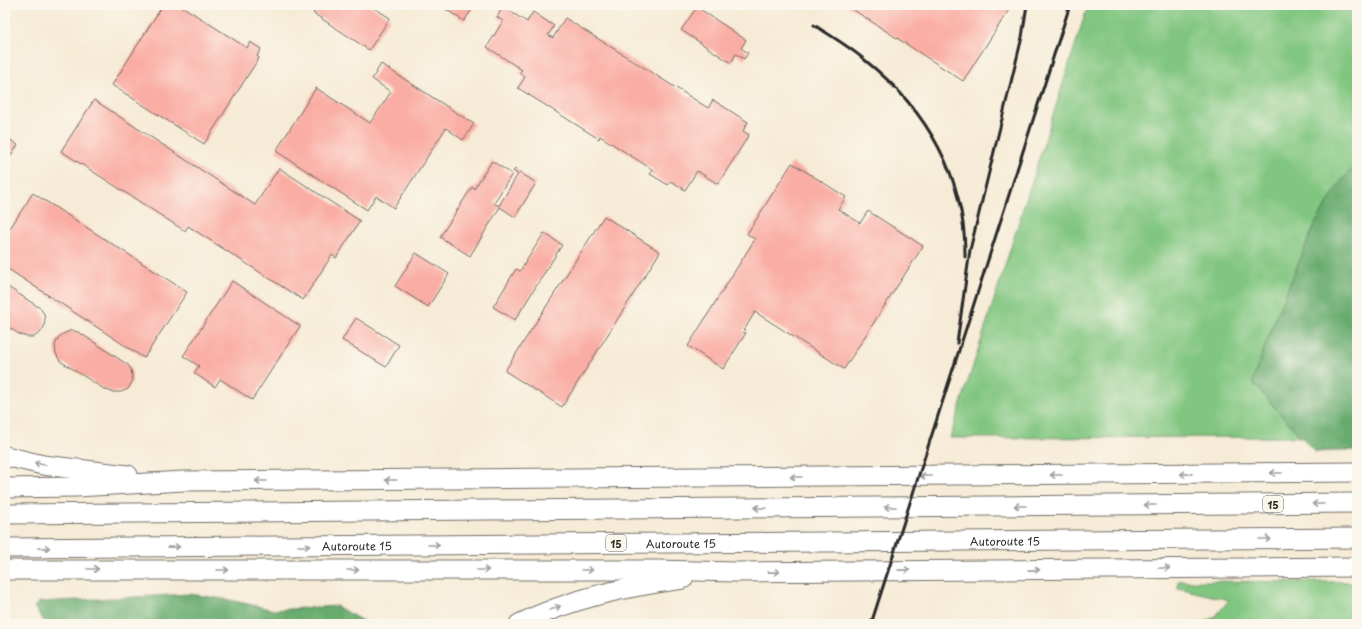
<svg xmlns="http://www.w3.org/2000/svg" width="1362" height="629" font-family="'Playpen Sans',sans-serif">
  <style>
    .green { fill: #81c680; stroke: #567856 }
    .forest { fill: #68ab6e; stroke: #4a6b4c }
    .building { fill: #faada4 }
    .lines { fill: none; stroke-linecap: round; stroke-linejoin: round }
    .highway-casing { stroke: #726e67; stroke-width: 21 }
    .highway { stroke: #fff; stroke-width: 19 }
    .rail { stroke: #2b2b2b; stroke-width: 3 }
    .oneway { stroke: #a0a0a0 }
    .labels { text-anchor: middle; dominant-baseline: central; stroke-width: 3; stroke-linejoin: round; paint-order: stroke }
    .shield { fill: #fbf7ec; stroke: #696865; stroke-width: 1 }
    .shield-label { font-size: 10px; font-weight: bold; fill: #2b2b2b }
    .street-label { font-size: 11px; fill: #2b2b2b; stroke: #fbf7ec }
  </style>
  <rect width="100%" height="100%" fill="#fbf7ec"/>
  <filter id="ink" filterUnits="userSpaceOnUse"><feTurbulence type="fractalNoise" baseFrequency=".025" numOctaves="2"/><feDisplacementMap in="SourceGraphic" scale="8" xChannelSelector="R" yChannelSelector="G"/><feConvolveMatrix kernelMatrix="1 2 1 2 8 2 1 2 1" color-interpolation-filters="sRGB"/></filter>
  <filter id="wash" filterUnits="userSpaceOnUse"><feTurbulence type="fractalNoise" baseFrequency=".012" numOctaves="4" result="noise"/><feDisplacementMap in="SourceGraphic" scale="16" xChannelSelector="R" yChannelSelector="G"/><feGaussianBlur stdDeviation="0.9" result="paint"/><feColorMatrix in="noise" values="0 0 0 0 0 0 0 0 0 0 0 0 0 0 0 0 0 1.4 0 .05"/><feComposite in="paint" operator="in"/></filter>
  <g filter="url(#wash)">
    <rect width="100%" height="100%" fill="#f6ebd6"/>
    <path class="green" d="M1088,5H1357V164L1342,180L1315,224L1275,319L1252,382L1301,437L950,438Z
      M1178,581L1357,582V624H1199L1215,617L1229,600L1178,588Z"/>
    <path class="forest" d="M1357,164V450L1315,452L1252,382L1275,319L1315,224L1342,180Z
      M190,594L230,600L274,610L336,606L368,624H46L34,607L39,602Z"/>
    <g id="blocks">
      <path class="building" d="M163,5H180L247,48L250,42L261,49L257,56L259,58L204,144L112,85Z
        M318,5H369L390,18L369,50L313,13Z
        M439,5H475L464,21Z
        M846,5H872L876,7L878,5H1012L963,81Z
        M503,7L527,22L533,12L554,26L548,35L553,38L565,18L708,108L713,100L748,122L743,131L749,135L718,184L697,171L685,190L671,181L668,185L650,174L653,170L600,136L599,139L518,88L525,77L519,73L522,70L487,47L503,21L497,17Z
        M697,7L746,40L741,48L748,53L744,59L736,54L731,63L681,30Z
        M381,64L474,124L463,140L446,128L394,208L376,196L367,210L276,151L316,88L370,123L391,92L372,79Z
        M94,100L255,205L279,168L360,221L336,258L332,255L303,300L188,226L185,231L61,151Z
        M5,136L18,145L5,164Z
        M492,161L512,174L494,203L499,206L518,174L513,171L515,169L536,183L515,217L500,207L470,256L440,237L472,187L474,189Z
        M792,163L846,197L838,209L860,223L868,211L923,246L844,369L755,312L743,332L746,333L723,369L688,346L755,239L747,234Z
        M33,193L187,292L144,358L5,267V236Z
        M604,216L660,252L562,407L505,371Z
        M544,233L562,245L515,320L493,307L516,269L520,271Z
        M416,253L449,274L428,307L395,286Z
        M232,281L300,326L252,400L220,379L215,387L194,373L199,366L183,356Z
        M5,285L40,308L44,314L45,319L44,327L41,332L34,337H27L19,334L5,325Z
        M356,318L399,345L386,367L342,340Z
        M72,330L80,333L128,365L131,369L132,375V382L128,389L121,392H112L104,389L60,361L56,354L55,345L58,338L63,334Z"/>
    </g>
  </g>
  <g filter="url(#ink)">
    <use href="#blocks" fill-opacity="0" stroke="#726e67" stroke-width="1"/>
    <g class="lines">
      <g class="highway-casing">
        <g id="highway">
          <path d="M5,456L43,465L128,475"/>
          <path d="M5,488L76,487L184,481L1357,472"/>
          <path d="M5,514L1357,503"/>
          <path id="s1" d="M5,548L1357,538"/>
          <path d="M5,570H657L735,572L1357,567"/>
          <path d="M519,624C572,598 625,587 683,579"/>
        </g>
      </g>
      <use href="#highway" class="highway"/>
      <path class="rail" d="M814,25C831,36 850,47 866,61C927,110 966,178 965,257
        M957,343L970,250L1022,37L1027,5
        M871,624L1070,5"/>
    </g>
    <defs><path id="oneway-shaft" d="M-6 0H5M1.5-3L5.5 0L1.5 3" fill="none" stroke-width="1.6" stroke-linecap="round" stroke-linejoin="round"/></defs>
    <g class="oneway">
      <use href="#oneway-shaft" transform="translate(40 464) rotate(-169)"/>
      <use href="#oneway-shaft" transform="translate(1276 473) rotate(180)"/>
      <use href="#oneway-shaft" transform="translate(1186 474) rotate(179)"/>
      <use href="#oneway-shaft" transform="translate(1056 475) rotate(180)"/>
      <use href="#oneway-shaft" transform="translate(926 476) rotate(180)"/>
      <use href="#oneway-shaft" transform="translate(796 477) rotate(180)"/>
      <use href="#oneway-shaft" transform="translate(391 480) rotate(180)"/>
      <use href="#oneway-shaft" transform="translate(261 481) rotate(180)"/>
      <use href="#oneway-shaft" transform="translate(1318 504) rotate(180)"/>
      <use href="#oneway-shaft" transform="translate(1150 505) rotate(180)"/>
      <use href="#oneway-shaft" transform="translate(1020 506) rotate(180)"/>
      <use href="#oneway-shaft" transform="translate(890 507) rotate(180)"/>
      <use href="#oneway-shaft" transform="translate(760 508) rotate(180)"/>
      <use href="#oneway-shaft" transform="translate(1265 539)"/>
      <use href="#oneway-shaft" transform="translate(434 545)"/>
      <use href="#oneway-shaft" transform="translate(304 546)"/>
      <use href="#oneway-shaft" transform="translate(174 547) rotate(-1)"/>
      <use href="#oneway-shaft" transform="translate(44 548) rotate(-1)"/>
      <use href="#oneway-shaft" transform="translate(1164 568)"/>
      <use href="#oneway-shaft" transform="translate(93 569)"/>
      <use href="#oneway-shaft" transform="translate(223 570)"/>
      <use href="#oneway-shaft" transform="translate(353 570)"/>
      <use href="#oneway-shaft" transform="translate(483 570)"/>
      <use href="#oneway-shaft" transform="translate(587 570)"/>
      <use href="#oneway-shaft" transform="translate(904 570) rotate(-1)"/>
      <use href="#oneway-shaft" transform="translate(1034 570) rotate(-1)"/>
      <use href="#oneway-shaft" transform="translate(774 572) rotate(-1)"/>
      <use href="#oneway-shaft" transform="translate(555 608) rotate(-21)"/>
    </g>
  </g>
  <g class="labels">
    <g class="shield">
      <rect x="1263" y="496" width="20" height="16" rx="3"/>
      <rect x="606" y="535" width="20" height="16" rx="3"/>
    </g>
    <g class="shield-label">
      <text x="1273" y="504">15</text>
      <text x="616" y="543">15</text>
    </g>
    <g class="street-label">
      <text stroke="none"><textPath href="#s1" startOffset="1000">Autoroute 15</textPath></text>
      <text stroke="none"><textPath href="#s1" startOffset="676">Autoroute 15</textPath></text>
      <text stroke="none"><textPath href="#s1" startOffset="352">Autoroute 15</textPath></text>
    </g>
  </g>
  <rect width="1362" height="629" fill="none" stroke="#fbf7ec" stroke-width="20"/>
</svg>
